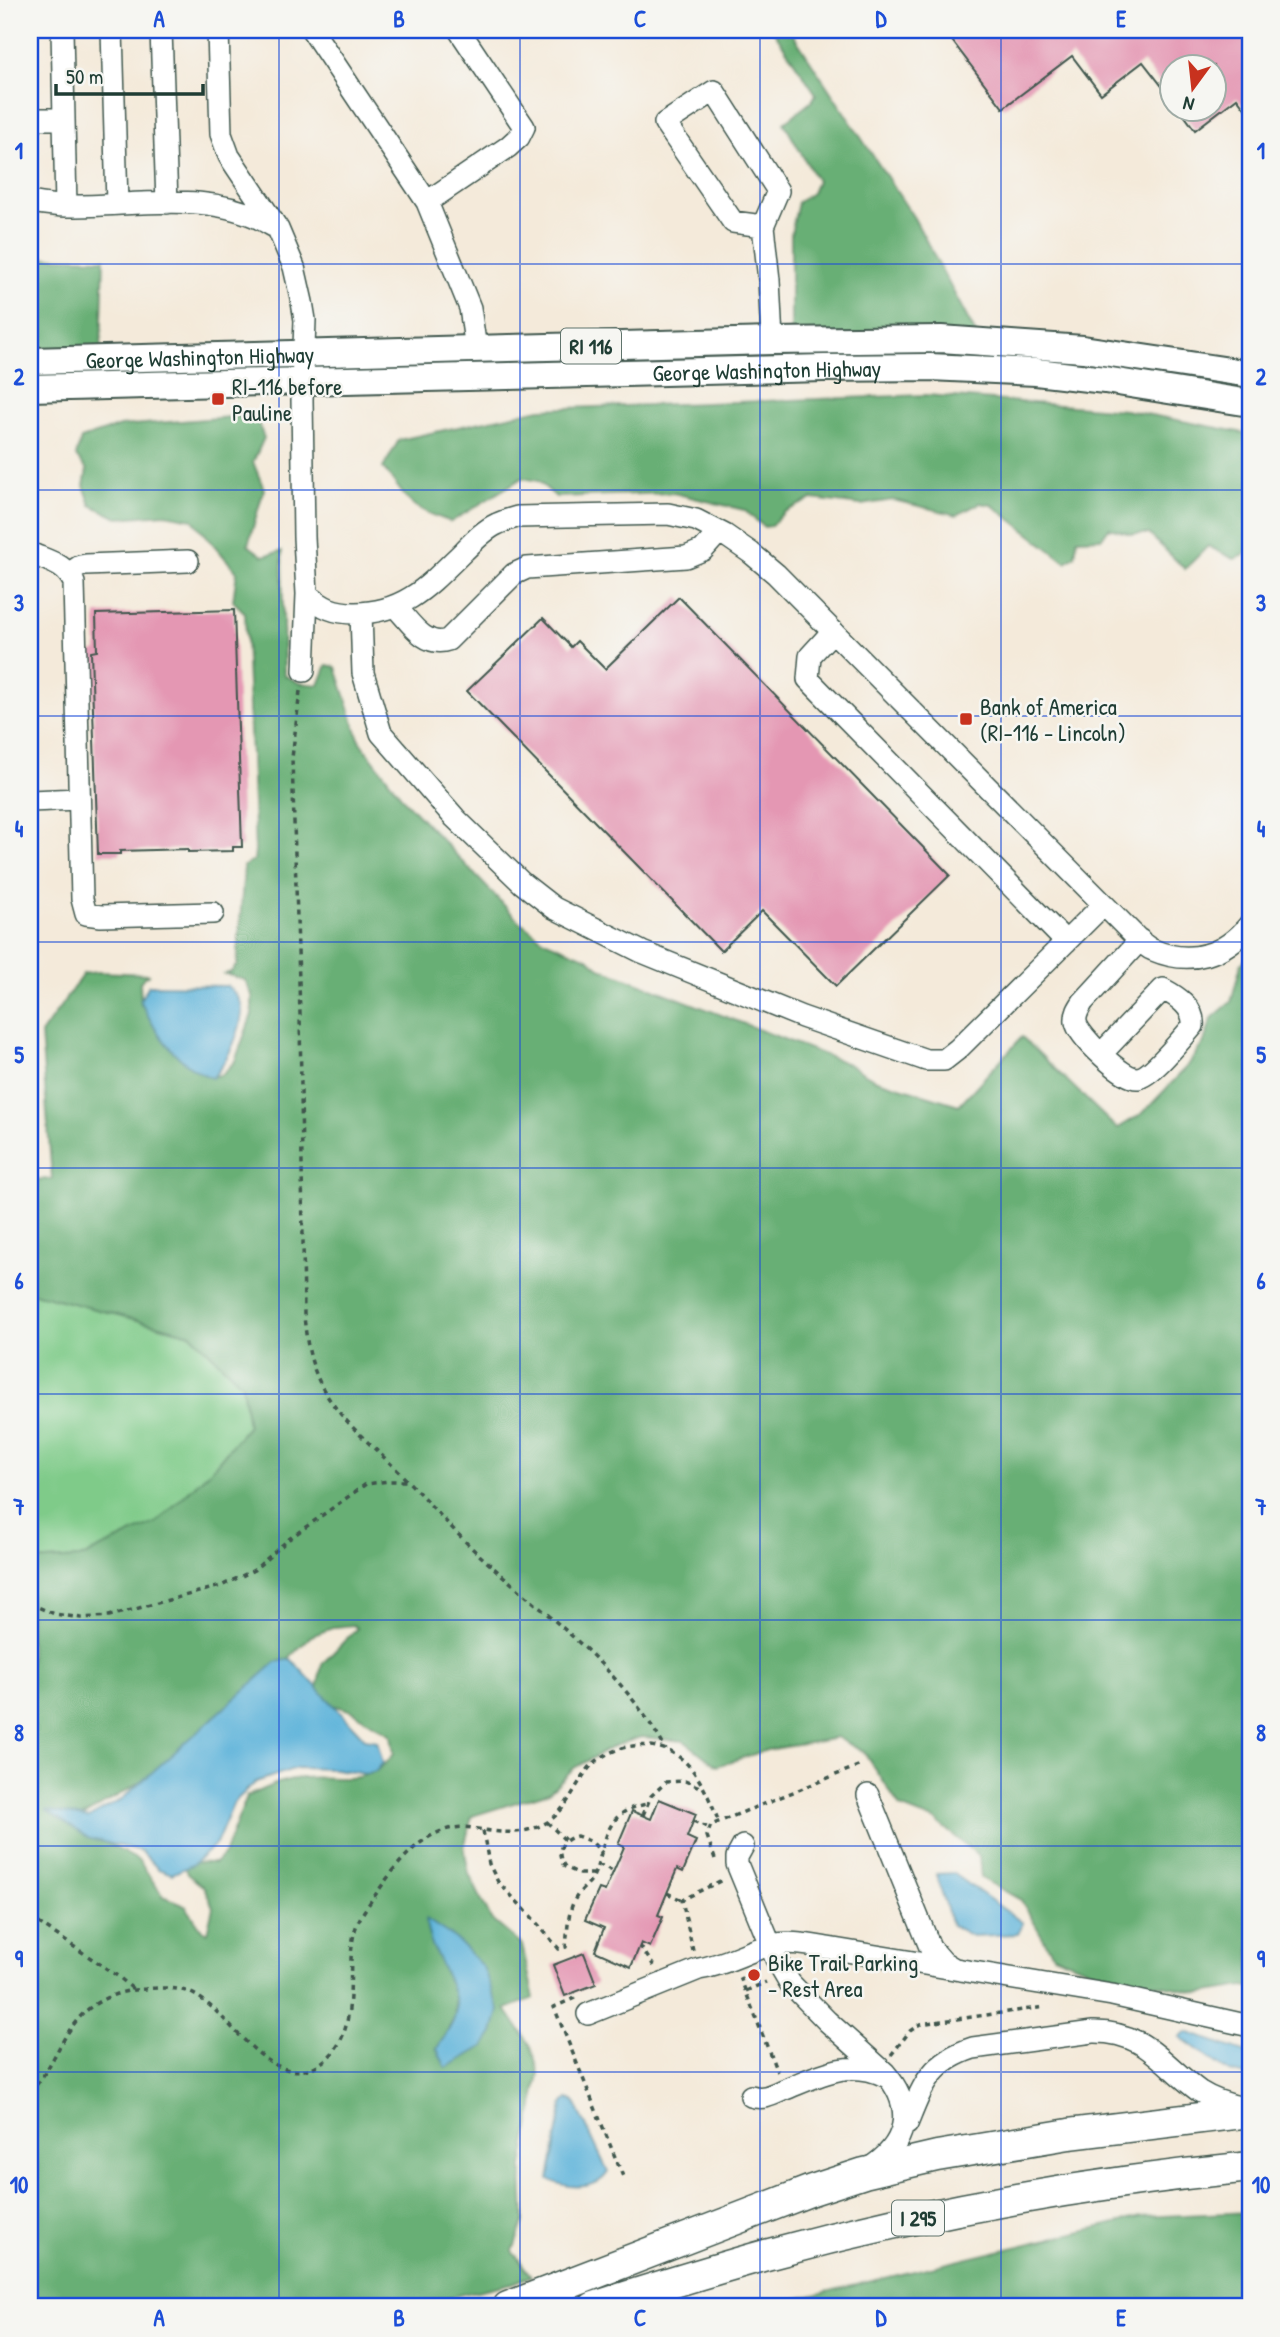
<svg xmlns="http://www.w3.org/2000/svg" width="1280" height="2337" font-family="'Patrick Hand',sans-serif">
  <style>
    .green { fill: #7fcb89; stroke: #4f845e; stroke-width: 2 }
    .forest { fill: #67af75; stroke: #437654; stroke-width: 2; fill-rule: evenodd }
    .water { fill: #5eb4da; stroke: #3e7887; stroke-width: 2 }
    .building { fill: #e497b3 }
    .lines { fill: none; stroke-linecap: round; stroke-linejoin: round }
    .minor-casing { stroke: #3f574d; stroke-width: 24 }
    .major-casing { stroke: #3f574d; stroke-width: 30 }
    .highway-casing { stroke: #3f574d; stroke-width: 33 }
    .path { stroke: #3f574d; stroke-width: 3.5; stroke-dasharray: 5 5; stroke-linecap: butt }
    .minor { stroke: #fff; stroke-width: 21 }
    .major { stroke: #fff; stroke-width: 26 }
    .highway { stroke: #fff; stroke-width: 30 }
    .grid { fill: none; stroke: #1d4ed8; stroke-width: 2; stroke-opacity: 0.55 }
    .poi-dot { fill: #c8321e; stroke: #f6f6f2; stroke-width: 2.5 }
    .labels { text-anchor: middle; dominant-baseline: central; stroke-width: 5; stroke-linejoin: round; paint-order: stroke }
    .shield { fill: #f6f6f2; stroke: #60746d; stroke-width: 2 }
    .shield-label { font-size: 21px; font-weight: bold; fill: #1f3d34 }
    .street-label { font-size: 23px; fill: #1f3d34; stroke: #f6f6f2 }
    .poi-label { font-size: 23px; fill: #1f3d34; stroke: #f6f6f2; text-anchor: start }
    .neatline { fill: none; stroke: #1d4ed8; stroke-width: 2.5 }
    .grid-label { font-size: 23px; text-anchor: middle; font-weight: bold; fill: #1d4ed8 }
  </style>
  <rect width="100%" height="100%" fill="#f6f6f2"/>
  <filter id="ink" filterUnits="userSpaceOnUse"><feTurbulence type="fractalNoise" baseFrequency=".0143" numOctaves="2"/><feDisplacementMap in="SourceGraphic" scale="14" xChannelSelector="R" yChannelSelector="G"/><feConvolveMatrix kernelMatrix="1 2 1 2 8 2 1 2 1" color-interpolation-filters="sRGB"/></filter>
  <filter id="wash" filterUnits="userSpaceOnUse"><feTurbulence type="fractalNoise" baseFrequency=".00686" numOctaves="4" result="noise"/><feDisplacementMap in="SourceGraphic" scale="28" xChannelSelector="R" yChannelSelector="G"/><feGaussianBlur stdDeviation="1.57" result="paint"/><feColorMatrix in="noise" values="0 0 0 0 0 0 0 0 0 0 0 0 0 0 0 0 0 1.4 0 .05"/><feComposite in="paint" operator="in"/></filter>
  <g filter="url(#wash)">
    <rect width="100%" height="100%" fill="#f4eada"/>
    <path class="green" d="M30,1292L191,1334L242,1384L248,1426L213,1468L158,1522L80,1558L30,1561Z"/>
    <path class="forest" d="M773,30H790L914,218L978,338L791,335V234L798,202L812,193L817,181L784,123L812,101L816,94Z
      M30,257L104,259L101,349L30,352Z
      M926,395L1125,410L1250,434V547L1243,556L1234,559L1208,546L1185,569L1149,534H1131L1109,528L1102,538L1077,539L1075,556L1066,562L992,505L980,503L957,515L893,500L861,505L812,499L784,512L771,526L764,527L744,510L673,493L556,497L538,481L522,478L451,522C439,517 425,513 415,506C402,497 394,479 383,468L399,440L540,409Z
      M255,415L264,438L253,462L264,489L248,545L263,556L282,551L284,675L299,683L319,685L327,665L336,667L360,742L405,801L518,920L544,940L588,958L600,968L848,1064L874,1079L959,1105L1022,1037L1112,1124L1118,1128L1143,1113L1186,1068L1204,1042L1212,1018L1231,1002L1241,964L1250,954V1988L1245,1986L1201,1993L1093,1971L1053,1955L1021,1900L981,1878L979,1856L936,1821L900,1807L864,1752L838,1738L767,1750L717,1766L684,1741L641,1737L614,1746L574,1768L549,1792L472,1816L464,1848L469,1874L491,1919L522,1945L534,1998L506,2009L531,2046L539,2074L522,2167L524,2221L513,2251L531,2276L513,2283L405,2307H30V1561L80,1558L157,1522L213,1468L248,1426L242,1384L191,1334L30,1292V1180L52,1179L41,1034L83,974L97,972L150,974L145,976L140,982L141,1004L185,1056L214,1076L222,1075L235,1061L252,1014V995L245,980L225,974L231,972L237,965L244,866L254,860L255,851L245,613L233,601L237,572L192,519L165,514L118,518L91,505L84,486L87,470L76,456L81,439L120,426ZM353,1625L357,1628L322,1664L315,1699L352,1711L391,1735L394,1754C363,1794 329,1770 288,1780C274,1783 260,1791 247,1796L224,1854L215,1863L183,1862L187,1874L204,1887L213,1907L207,1933L202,1930L185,1905L163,1896L139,1861L75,1825L78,1819L151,1776L278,1669L311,1636L335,1627ZM454,1998L484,2046L437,2049L455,2017Z
      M1250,2212V2307H763L1141,2217Z"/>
    <path class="water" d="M149,985L227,986C233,991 239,997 241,1004C246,1024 226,1064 212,1078C177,1065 155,1033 140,1000Z
      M291,1659L365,1739L377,1741L383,1763L376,1771L365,1774L335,1769L296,1768L256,1782L234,1802L216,1844L192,1865L172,1874L158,1869L141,1851L90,1839L46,1810L88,1818L122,1799L276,1662Z
      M953,1873L1023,1923L1018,1934L972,1936L952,1925L936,1874Z
      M426,1919L456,1939L483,1967L499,2010L493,2033L484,2046L446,2068L437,2049C442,2039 450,2030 454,2019C464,1992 426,1950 426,1919Z
      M1186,2032L1250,2054V2077L1229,2072L1180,2037Z
      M568,2099L575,2102L608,2172C597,2191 566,2189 549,2179L561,2113L564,2103Z"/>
    <g id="blocks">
      <path class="building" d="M944,30H1250V115L1237,98L1195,130L1179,108H1214V66H1172V99L1143,62L1101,94L1072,56L1003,108Z
        M679,597L950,875L836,986L762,911L721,951L467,691L543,618L571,647L577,641L605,669Z
        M234,610L242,847H233V851L188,852V849L120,851V854H98L91,652L97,651L96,614Z
        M659,1799L696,1814L687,1837L696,1841L683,1872L677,1869L667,1893L658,1915L663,1917L650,1947L641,1943L631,1967L595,1951L604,1928L585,1920L599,1889L605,1891L624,1847L618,1844L632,1811L651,1819Z
        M584,1953L596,1984L565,1996L553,1965Z"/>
    </g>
  </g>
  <g filter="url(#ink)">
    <use href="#blocks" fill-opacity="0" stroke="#3f574d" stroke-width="2"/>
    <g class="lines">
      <g class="minor-casing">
        <path id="minor" d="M62,30L64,119
          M112,30L117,204
          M161,30L167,203
          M218,30L221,134L229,156L278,229L294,267L302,302L305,320L302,400L304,537L307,594C323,608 334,613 355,613C406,613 430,584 464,551C473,542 484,530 497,524C503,521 510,519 517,517L668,514L696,520L725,535L751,553L776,574L1132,933C1138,939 1145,947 1153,950C1191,966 1225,955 1250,924
          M312,30L427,202L470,308L476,349
          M30,119H64L66,206
          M30,202C42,204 55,206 67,206C134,207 213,188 273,226
          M427,202L508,147L519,137L524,127L459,30
          M763,226L778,191L714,91L665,123L733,222L763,226L769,280L772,341
          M30,553C48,561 66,564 74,583L82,899L86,914L101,916L213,913
          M70,573L80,566L86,565L188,561
          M396,607C410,622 425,648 448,640L514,574L527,568L686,557L703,550L719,532
          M361,613L363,673L381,733L455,818L522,883L554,908L642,952L802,1017L926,1060H944L958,1049L1103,905
          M833,631L810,656L808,679L1066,942
          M304,671L307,594
          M30,801L79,799
          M1102,1053L1163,989C1178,997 1195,1008 1193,1026C1182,1038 1152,1076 1138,1078C1125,1081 1078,1036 1076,1022C1075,1014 1079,1008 1083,1002L1140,940
          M868,1795L930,1947L943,1962L953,1968
          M743,1846L737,1857V1864L776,1959L790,1983L827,2021L885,2073C916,2109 907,2145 868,2169
          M588,2014L699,1969C724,1965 743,1953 767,1946C785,1940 810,1945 828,1948L1112,1995L1250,2026
          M751,2096C763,2100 772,2095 783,2090C818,2076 848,2058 885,2076
          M907,2124C923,2085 930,2062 973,2048L1093,2032C1145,2031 1162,2064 1199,2091C1213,2100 1229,2105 1245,2108"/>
      </g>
      <g class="major-casing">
        <g id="major">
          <path id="s1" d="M30,361L772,341L941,339L1083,349L1250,374"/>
          <path id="s2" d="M30,388L824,368L930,367L1036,372L1105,380L1250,403"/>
        </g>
      </g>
      <g class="highway-casing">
        <path id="highway" d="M508,2307L812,2190L864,2173L937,2156L1069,2134L1250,2112
          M594,2307C651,2289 708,2271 766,2255C924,2212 1087,2183 1250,2167"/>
      </g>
      <path class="path" d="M300,691L292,758L300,1014L304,1315C306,1340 310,1364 322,1387C339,1419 371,1444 397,1470C423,1496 448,1525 475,1551C542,1613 622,1667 666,1750
        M30,1604L55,1614L81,1618L109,1616L221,1586L254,1570L289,1539L366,1484L389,1481H408
        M643,1815L651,1796L666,1782L685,1781L702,1788
        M693,1821L709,1828
        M547,1822L565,1840
        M483,1831L489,1864L498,1882L530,1915L559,1949L566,1947C568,1929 567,1908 579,1893C584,1887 589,1884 593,1877C608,1843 601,1811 648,1804
        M715,1859L707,1836L711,1825L863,1764
        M598,1864L613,1871
        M594,1874H580L565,1867C555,1853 560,1840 577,1836L592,1842L602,1853
        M667,1893L682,1900
        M30,1917L119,1977L134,1990
        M640,1946L654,1966
        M693,1951L682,1900L722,1880
        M740,1977L777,2072
        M746,1991L766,1982
        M575,1998L554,2007L624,2179
        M891,2055L910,2031L920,2024L1045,2007
        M30,2092C55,2067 62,2028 91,2007C107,1995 126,1990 145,1989C163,1987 181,1987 197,1996C234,2018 276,2101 326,2059C361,2030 345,1973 354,1934C357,1921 364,1911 371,1901C395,1867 425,1821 472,1828C496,1832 516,1836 540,1826C567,1814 572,1788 590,1767C616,1740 664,1737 689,1766C703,1782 711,1803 719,1822"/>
      <use href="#minor" class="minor"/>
      <use href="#major" class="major"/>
      <use href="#highway" class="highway"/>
    </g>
  </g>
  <path class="grid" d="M279,30V2307M520,30V2307M760,30V2307M1001,30V2307M30,264H1250M30,490H1250M30,716H1250M30,942H1250M30,1168H1250M30,1394H1250M30,1620H1250M30,1846H1250M30,2072H1250"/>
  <g class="poi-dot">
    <rect x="211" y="392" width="14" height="14" rx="3.5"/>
    <rect x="959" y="712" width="14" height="14" rx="3.5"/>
    <circle cx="754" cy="1975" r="7"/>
  </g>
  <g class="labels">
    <g class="shield">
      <rect x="561" y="328.5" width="60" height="35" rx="5"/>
      <rect x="892" y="2200.5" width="52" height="35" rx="5"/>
    </g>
    <g class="shield-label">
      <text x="591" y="346">RI 116</text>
      <text x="918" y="2218">I 295</text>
    </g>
    <g class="street-label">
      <text stroke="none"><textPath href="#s1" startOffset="170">George Washington Highway</textPath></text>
      <text stroke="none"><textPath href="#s2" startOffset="737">George Washington Highway</textPath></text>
    </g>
    <g class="poi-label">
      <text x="232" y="386">RI-116 before<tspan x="232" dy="26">Pauline</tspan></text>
      <text x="980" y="706">Bank of America<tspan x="980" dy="26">(RI-116 - Lincoln)</tspan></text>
      <text x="768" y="1962">Bike Trail Parking<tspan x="768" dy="26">- Rest Area</tspan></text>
    </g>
  </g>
  <rect width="1280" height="2337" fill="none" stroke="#f6f6f2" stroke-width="77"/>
  <g transform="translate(1193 88) rotate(195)"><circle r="33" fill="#f6f6f2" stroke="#a0aca6" stroke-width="2"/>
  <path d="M0-5L12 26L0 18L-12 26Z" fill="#c8321e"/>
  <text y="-10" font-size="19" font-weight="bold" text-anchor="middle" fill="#1f3d34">N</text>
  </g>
  <path d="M56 84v10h147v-10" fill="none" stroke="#1f3d34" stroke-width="3.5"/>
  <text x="66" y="84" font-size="21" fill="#1f3d34" stroke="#f6f6f2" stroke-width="5" paint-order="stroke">50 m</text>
  <rect x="38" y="38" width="1204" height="2260" class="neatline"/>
  <g class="grid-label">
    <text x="159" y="27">A</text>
    <text x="399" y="27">B</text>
    <text x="640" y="27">C</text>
    <text x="881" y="27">D</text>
    <text x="1121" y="27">E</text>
    <text x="19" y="159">1</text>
    <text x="1261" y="159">1</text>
    <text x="19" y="385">2</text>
    <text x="1261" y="385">2</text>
    <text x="19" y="611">3</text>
    <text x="1261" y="611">3</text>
    <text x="19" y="837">4</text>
    <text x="1261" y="837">4</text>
    <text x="19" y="1063">5</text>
    <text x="1261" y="1063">5</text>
    <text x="19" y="1289">6</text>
    <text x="1261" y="1289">6</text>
    <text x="19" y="1515">7</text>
    <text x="1261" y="1515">7</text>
    <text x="19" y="1741">8</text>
    <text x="1261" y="1741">8</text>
    <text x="19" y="1967">9</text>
    <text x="1261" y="1967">9</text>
    <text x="19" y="2193">10</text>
    <text x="1261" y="2193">10</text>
    <text x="159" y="2326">A</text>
    <text x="399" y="2326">B</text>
    <text x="640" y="2326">C</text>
    <text x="881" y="2326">D</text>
    <text x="1121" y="2326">E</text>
  </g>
</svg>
